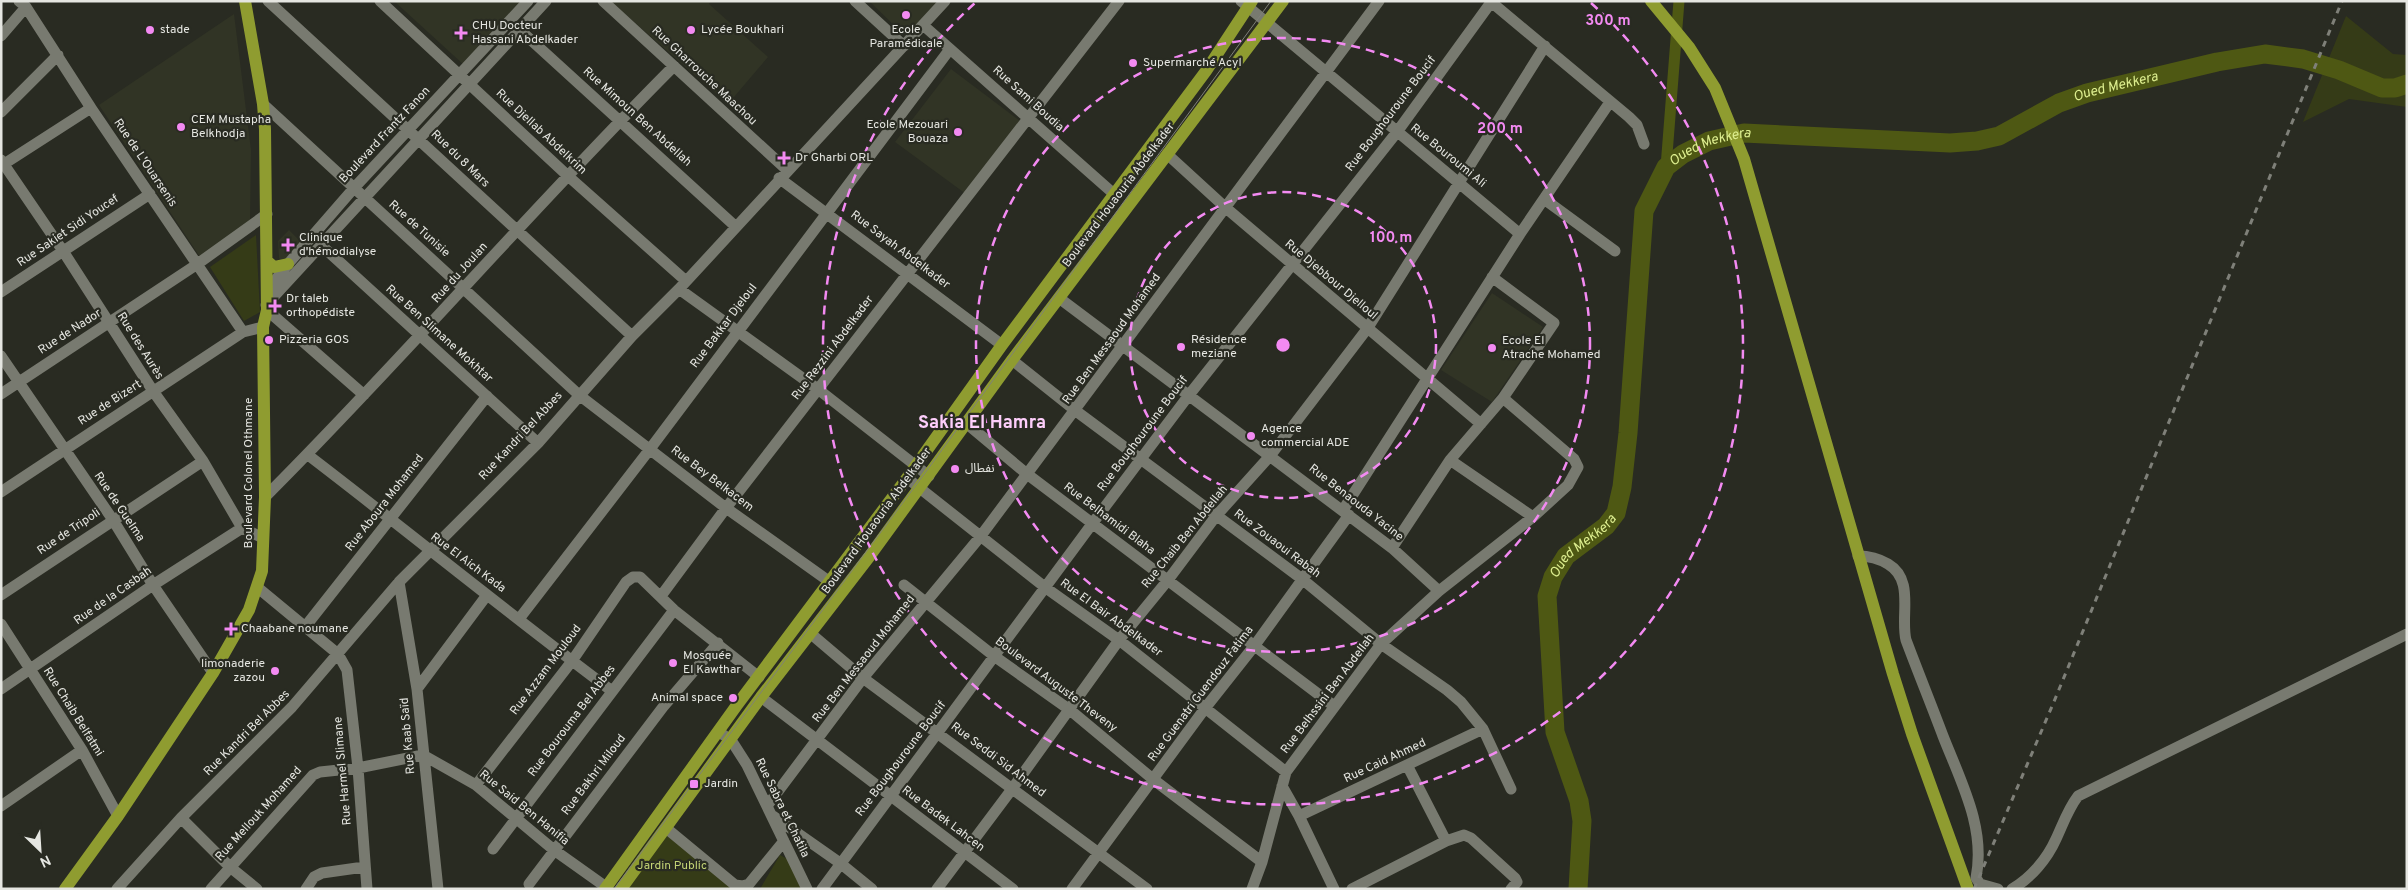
<svg xmlns="http://www.w3.org/2000/svg" width="2408" height="890" font-family="Overpass,'Noto Sans Arabic',sans-serif">
  <style>
    .built { fill: #313425 }
    .green { fill: #353b17 }
    .lines { fill: none; stroke-linecap: round; stroke-linejoin: round }
    .canal { stroke: #4e5813; stroke-width: 11 }
    .river { stroke: #4e5813; stroke-width: 19 }
    .minor { stroke: #787a70; stroke-width: 11 }
    .major { stroke: #8f9c30; stroke-width: 12 }
    .tram { stroke: #7f8079; stroke-width: 1 }
    .rail { stroke: #7f8079; stroke-width: 3; stroke-dasharray: 6 6; stroke-linecap: butt }
    .ring { fill: none; stroke: #f38af2; stroke-width: 2.5; stroke-dasharray: 9 6 }
    .poi-dot { fill: #f38af2; stroke: #292b22; stroke-width: 2 }
    .labels { text-anchor: middle; dominant-baseline: central; stroke-width: 4.5; stroke-linejoin: round; paint-order: stroke }
    .poi-label { font-size: 12px; fill: #e5e6e1; stroke: #292b22; text-anchor: start }
    .street-label { font-size: 12px; fill: #e5e6e1; stroke: #292b22 }
    .park-label { font-size: 12px; fill: #c3d375; stroke: #292b22 }
    .water-label { font-size: 14px; font-style: italic; fill: #ddee8f; stroke: #292b22 }
    .district-label { font-size: 18px; font-weight: bold; fill: #fdcefb; stroke: #292b22 }
    .centre { fill: #f38af2; stroke: #292b22; stroke-width: 2.5 }
    .ring-label { font-size: 15px; text-anchor: middle; font-weight: bold; fill: #f38af2; stroke: #292b22; stroke-width: 4.5; stroke-linejoin: round; paint-order: stroke }
  </style>
  <rect width="100%" height="100%" fill="#292b22"/>
  <path class="built" d="M394,1H522L464,65Z
    M610,1H711L709,4L768,57L728,104Z
    M869,1H940L915,29L899,30Z
    M234,14L251,150L250,221L200,257L99,105Z
    M951,69L1020,121L966,194L895,142Z
    M289,230L301,242L283,262L279,258L278,241Z
    M1492,293L1543,327L1492,402L1441,370Z"/>
  <path class="green" d="M2346,16L2393,54L2407,55V107L2349,99L2303,122Z
    M256,235L260,312L244,321L210,267Z
    M668,834L735,889H627Z
    M780,855L796,864L808,889H760Z"/>
  <g class="lines">
    <path class="canal" d="M1666,167L1679,1"/>
    <path class="river" id="s1" d="M1578,889L1582,821L1579,801L1555,732L1547,596L1553,577L1566,556L1606,526L1616,513L1622,487L1628,433L1644,211L1666,167L1683,154L1709,141L1744,133L1950,143L1977,141L1999,136L2059,103L2087,93L2217,62L2265,54L2303,59L2339,70L2382,88H2395L2407,84"/>
    <path class="minor" d="M19,1L26,7L91,108L243,332
      M268,1L632,336
      M380,1L568,176L686,281
      M603,1L787,170
      M855,1L904,46
      M1241,1L1520,234
      M1490,1L1629,117L1637,125L1644,144
      M923,25L1114,194
      M520,30L735,226
      M1,36L26,7
      M263,104L579,395L726,508L830,582
      M1,112L58,55
      M1167,154L1226,208L1481,424
      M1,160L63,251L153,391L203,461L242,528L263,538
      M4,164L91,108
      M779,178L1002,345
      M1544,199L1615,251
      M321,245L538,443
      M679,289L819,390L929,476
      M267,291L288,264L354,188L528,1
      M1,292L150,194
      M1059,298L1392,548L1439,591
      M266,305L546,1
      M267,310L364,395
      M1,356L113,520L153,585L213,673
      M1012,360L1076,411L1302,579L1381,644L1447,690L1461,702L1483,729L1511,789
      M1,394L196,265L267,214
      M966,423L1027,474L1334,706
      M308,455C410,533 509,614 612,691
      M1450,460L1533,517
      M907,478L1046,588L1119,640L1286,772
      M1,492L243,332L263,327
      M265,497C405,357 534,206 674,66
      M1343,510L1520,234L1610,102
      M1392,548L1450,460L1503,398L1554,323L1492,277
      M1858,556C1870,556 1878,558 1888,564C1915,580 1900,615 1906,640C1918,672 1931,704 1943,736C1961,782 1986,828 1976,878L1980,884L1998,889
      M399,582L417,689L438,889
      M904,585L994,656L1070,710L1154,780L1262,862
      M257,587L338,654L347,670L358,768L367,889
      M1,595L203,461
      M661,596L726,508L1119,1
      M519,619L650,449L950,49
      M1,624L82,750L118,816
      M305,627L487,396
      M810,633L863,678L1147,889
      M1,689L153,585L242,528
      M417,689L487,595
      M761,697L1013,889
      M719,732L731,740L747,765L807,889
      M1407,765L1446,841
      M476,785L572,661L626,582L633,577H640L674,610L759,677
      M1282,786L1299,816L1334,889
      M1,806L82,750
      M767,806L863,678L980,537L1379,1
      M773,816L840,863L872,889
      M1299,816L1483,729
      M181,818L230,867L257,889
      M666,828L735,885L743,886L749,884L784,841
      M493,849L674,610
      M529,884L663,707L718,643
      M117,889L181,818L292,707L399,582L538,443L632,336L679,289L945,1
      M211,889L313,775L320,772L358,768L423,755L476,785L554,850L606,887
      M306,889L314,877L322,873L364,867
      M822,889L1092,524L1189,395L1397,132L1492,1
      M937,889L1012,789L1119,640L1168,580L1216,516L1270,456L1367,329L1545,46
      M1072,889L1206,707L1255,645L1349,515
      M1252,889L1262,862L1286,772L1381,644L1439,591L1533,517L1568,485L1578,467L1574,459L1503,398
      M1352,889L1446,841L1464,835L1471,838L1515,878L1517,882L1511,889
      M2012,889C2031,878 2047,859 2056,839C2063,824 2068,809 2078,796L2407,634"/>
    <path class="major" d="M1651,1L1689,47L1715,88L1744,159L1893,674L1912,734L1968,889
      M267,261L274,267L288,264
      M65,889L118,816L213,673L249,610L262,571L265,497L263,327L267,310L265,129L263,104L245,1
      M605,889L737,705L907,478L1002,345L1206,71L1252,1
      M621,889L761,697L869,557L1012,360L1283,1"/>
    <path class="tram" d="M614,889L925,473L1271,1"/>
    <path class="rail" d="M1974,889L2053,704L2342,1"/>
  </g>
  <g class="ring">
    <circle cx="1283" cy="345" r="153"/>
    <circle cx="1283" cy="345" r="307"/>
    <path d="M1591 3A460 460 0 1 1 975 3"/>
  </g>
  <g class="poi-dot">
    <circle cx="906" cy="15" r="5"/>
    <circle cx="150" cy="30" r="5"/>
    <circle cx="691" cy="30" r="5"/>
    <path d="M458.5 25.5h5v5h5v5h-5v5h-5v-5h-5v-5h5z"/>
    <circle cx="1133" cy="63" r="5"/>
    <circle cx="181" cy="127" r="5"/>
    <circle cx="958" cy="132" r="5"/>
    <path d="M781.5 150.5h5v5h5v5h-5v5h-5v-5h-5v-5h5z"/>
    <path d="M285.5 237.5h5v5h5v5h-5v5h-5v-5h-5v-5h5z"/>
    <path d="M272.5 298.5h5v5h5v5h-5v5h-5v-5h-5v-5h5z"/>
    <circle cx="269" cy="340" r="5"/>
    <circle cx="1181" cy="347" r="5"/>
    <circle cx="1492" cy="348" r="5"/>
    <circle cx="1251" cy="436" r="5"/>
    <circle cx="955" cy="469" r="5"/>
    <path d="M228.5 621.5h5v5h5v5h-5v5h-5v-5h-5v-5h5z"/>
    <circle cx="673" cy="663" r="5"/>
    <circle cx="275" cy="671" r="5"/>
    <circle cx="733" cy="698" r="5"/>
    <rect x="689" y="779" width="10" height="10" rx="2.5"/>
  </g>
  <g class="labels">
    <g class="poi-label">
      <text x="472" y="26">CHU Docteur<tspan x="472" dy="14">Hassani Abdelkader</tspan></text>
      <text x="160" y="30">stade</text>
      <text x="701" y="30">Lycée Boukhari</text>
      <text x="906" y="30" text-anchor="middle">Ecole<tspan x="906" dy="14">Paramédicale</tspan></text>
      <text x="1143" y="63">Supermarché Acyl</text>
      <text x="191" y="120">CEM Mustapha<tspan x="191" dy="14">Belkhodja</tspan></text>
      <text x="948" y="125" text-anchor="end">Ecole Mezouari<tspan x="948" dy="14">Bouaza</tspan></text>
      <text x="795" y="158">Dr Gharbi ORL</text>
      <text x="299" y="238">Clinique<tspan x="299" dy="14">d'hémodialyse</tspan></text>
      <text x="286" y="299">Dr taleb<tspan x="286" dy="14">orthopédiste</tspan></text>
      <text x="279" y="340">Pizzeria GOS</text>
      <text x="1191" y="340">Résidence<tspan x="1191" dy="14">meziane</tspan></text>
      <text x="1502" y="341">Ecole El<tspan x="1502" dy="14">Atrache Mohamed</tspan></text>
      <text x="1261" y="429">Agence<tspan x="1261" dy="14">commercial ADE</tspan></text>
      <text x="965" y="469">نفطال</text>
      <text x="241" y="629">Chaabane noumane</text>
      <text x="683" y="656">Mosquée<tspan x="683" dy="14">El Kawthar</tspan></text>
      <text x="265" y="664" text-anchor="end">limonaderie<tspan x="265" dy="14">zazou</tspan></text>
      <text x="723" y="698" text-anchor="end">Animal space</text>
      <text x="704" y="784">Jardin</text>
    </g>
    <g class="street-label">
      <text transform="translate(704 76) rotate(43)">Rue Gharrouche Maachou</text>
      <text transform="translate(1028 99) rotate(42)">Rue Sami Boudia</text>
      <text transform="translate(1391 114) rotate(-53)">Rue Boughouroune Boucif</text>
      <text transform="translate(637 117) rotate(42)">Rue Mimoun Ben Abdellah</text>
      <text transform="translate(541 132) rotate(43)">Rue Djellab Abdelkrim</text>
      <text transform="translate(385 135) rotate(-47)">Boulevard Frantz Fanon</text>
      <text transform="translate(1448 156) rotate(39)">Rue Bouroumi Ali</text>
      <text transform="translate(460 159) rotate(44)">Rue du 8 Mars</text>
      <text transform="translate(145 163) rotate(56)">Rue de L'Ouarsenis</text>
      <text transform="translate(1119 195) rotate(-53)">Boulevard Houaouria Abdelkader</text>
      <text transform="translate(419 229) rotate(42)">Rue de Tunisie</text>
      <text transform="translate(68 231) rotate(-34)">Rue Sakiet Sidi Youcef</text>
      <text transform="translate(900 250) rotate(37)">Rue Sayah Abdelkader</text>
      <text transform="translate(460 273) rotate(-48)">Rue du Joulan</text>
      <text transform="translate(1331 280) rotate(40)">Rue Djebbour Djelloul</text>
      <text transform="translate(724 326) rotate(-53)">Rue Bakkar Djeloul</text>
      <text transform="translate(70 332) rotate(-33)">Rue de Nador</text>
      <text transform="translate(439 334) rotate(42)">Rue Ben Slimane Mokhtar</text>
      <text transform="translate(1112 339) rotate(-54)">Rue Ben Messaoud Mohamed</text>
      <text transform="translate(140 346) rotate(58)">Rue des Aurès</text>
      <text transform="translate(833 348) rotate(-53)">Rue Rezzini Abdelkader</text>
      <text transform="translate(110 403) rotate(-33)">Rue de Bizert</text>
      <text transform="translate(1143 434) rotate(-53)">Rue Boughouroune Boucif</text>
      <text transform="translate(521 436) rotate(-47)">Rue Kandri Bel Abbes</text>
      <text transform="translate(249 473) rotate(-90)">Boulevard Colonel Othmane</text>
      <text transform="translate(712 479) rotate(37)">Rue Bey Belkacem</text>
      <text transform="translate(385 503) rotate(-52)">Rue Aboura Mohamed</text>
      <text transform="translate(1356 503) rotate(38)">Rue Benaouda Yacine</text>
      <text transform="translate(119 507) rotate(56)">Rue de Guelma</text>
      <text transform="translate(1109 519) rotate(37)">Rue Belhamidi Blaha</text>
      <text transform="translate(877 521) rotate(-54)">Boulevard Houaouria Abdelkader</text>
      <text transform="translate(69 532) rotate(-34)">Rue de Tripoli</text>
      <text transform="translate(1185 537) rotate(-51)">Rue Chaib Ben Abdellah</text>
      <text transform="translate(1277 544) rotate(37)">Rue Zouaoui Rabah</text>
      <text transform="translate(468 563) rotate(37)">Rue El Aich Kada</text>
      <text transform="translate(113 596) rotate(-35)">Rue de la Casbah</text>
      <text transform="translate(1111 618) rotate(36)">Rue El Bair Abdelkader</text>
      <text transform="translate(864 659) rotate(-52)">Rue Ben Messaoud Mohamed</text>
      <text transform="translate(546 670) rotate(-53)">Rue Azzam Mouloud</text>
      <text transform="translate(1056 685) rotate(37)">Boulevard Auguste Theveny</text>
      <text transform="translate(1201 694) rotate(-53)">Rue Guenatri Guendouz Fatima</text>
      <text transform="translate(1328 694) rotate(-53)">Rue Belhssini Ben Abdellah</text>
      <text transform="translate(73 712) rotate(58)">Rue Chaib Belfatmi</text>
      <text transform="translate(572 721) rotate(-53)">Rue Bourouma Bel Abbes</text>
      <text transform="translate(247 733) rotate(-45)">Rue Kandri Bel Abbes</text>
      <text transform="translate(408 736) rotate(-95)">Rue Kaab Saïd</text>
      <text transform="translate(901 759) rotate(-53)">Rue Boughouroune Boucif</text>
      <text transform="translate(998 760) rotate(37)">Rue Seddi Sid Ahmed</text>
      <text transform="translate(1385 761) rotate(-25)">Rue Caid Ahmed</text>
      <text transform="translate(343 771) rotate(-95)">Rue Harmel Slimane</text>
      <text transform="translate(594 775) rotate(-53)">Rue Bakhri Miloud</text>
      <text transform="translate(524 808) rotate(39)">Rue Said Ben Hanifia</text>
      <text transform="translate(782 808) rotate(64)">Rue Sabra et Chatila</text>
      <text transform="translate(259 814) rotate(-48)">Rue Mellouk Mohamed</text>
      <text transform="translate(943 819) rotate(37)">Rue Badek Lahcen</text>
    </g>
    <g class="park-label">
      <text x="672" y="866">Jardin Public</text>
    </g>
    <g class="water-label">
      <text stroke="none"><textPath href="#s1" startOffset="1231">Oued Mekkera</textPath></text>
      <text stroke="none"><textPath href="#s1" startOffset="811">Oued Mekkera</textPath></text>
      <text stroke="none"><textPath href="#s1" startOffset="361">Oued Mekkera</textPath></text>
    </g>
    <g class="district-label">
      <text x="982" y="423">Sakia El Hamra</text>
    </g>
  </g>
  <circle cx="1283" cy="345" r="8" class="centre"/>
  <g class="ring-label">
    <text x="1608" y="25">300 m</text>
    <text x="1500" y="133">200 m</text>
    <text x="1391" y="242">100 m</text>
  </g>
  <rect width="2408" height="890" fill="none" stroke="#e5e6e1" stroke-width="5"/>
  <g transform="translate(40 850) rotate(155)" stroke="#292b22" stroke-width="4" paint-order="stroke">
  <path d="M0-4L9 19L0 12L-9 19Z" fill="#e5e6e1"/>
  <text y="-8" font-size="14" font-weight="bold" text-anchor="middle" fill="#e5e6e1">N</text>
  </g>
</svg>
